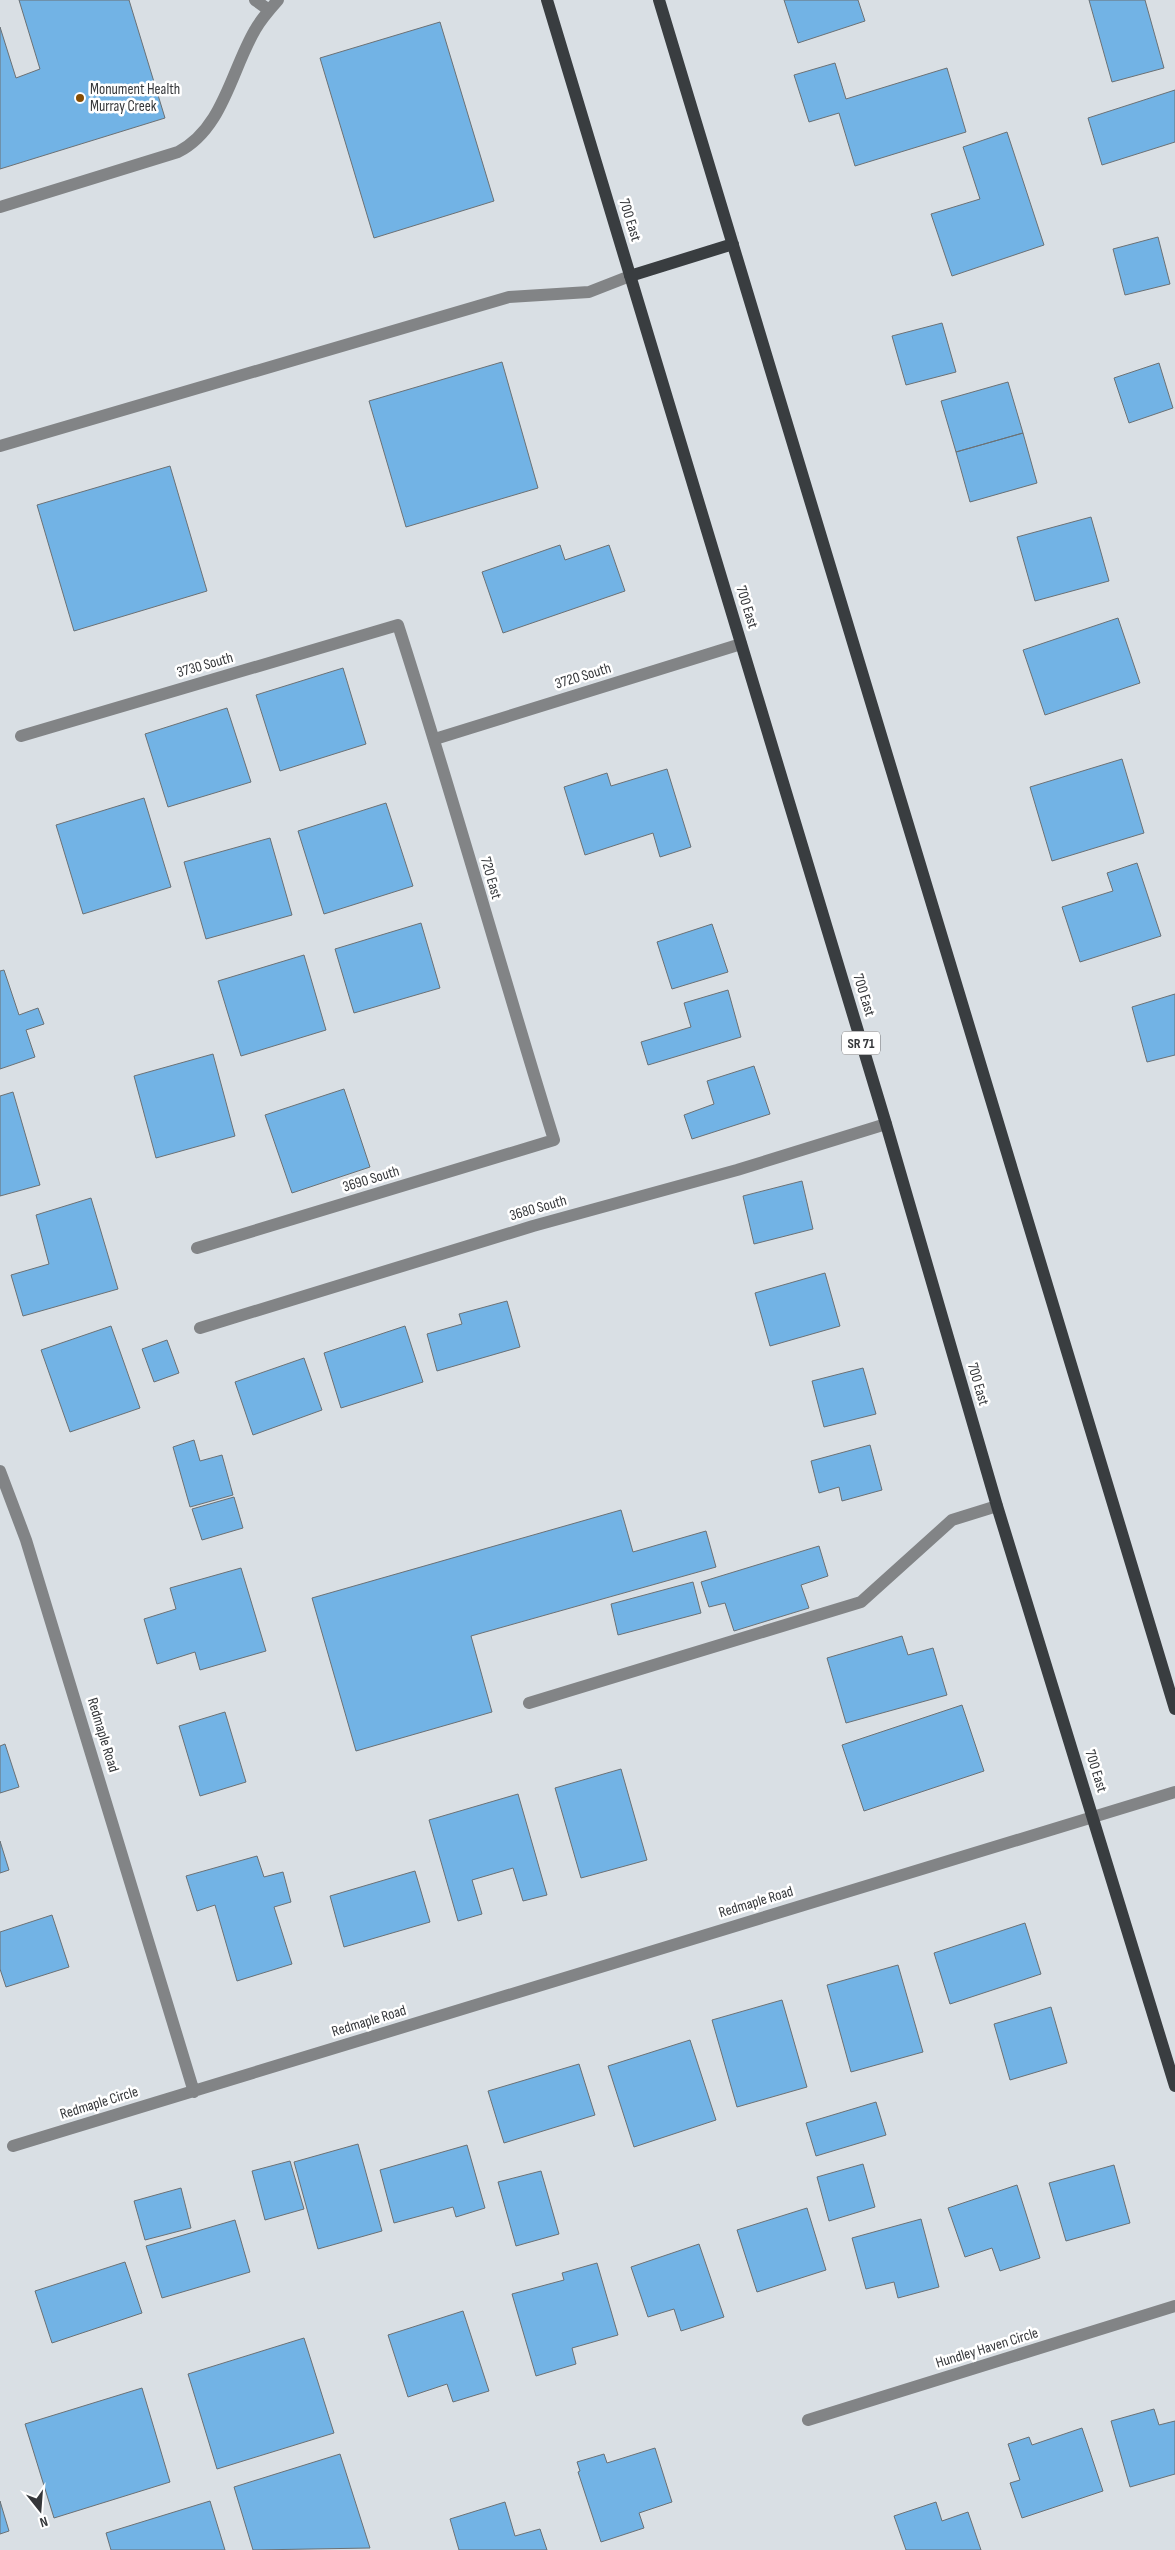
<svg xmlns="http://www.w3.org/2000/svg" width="1175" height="2550" font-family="'Sofia Sans Condensed',sans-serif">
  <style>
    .building { fill: #72b3e5; stroke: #6b7175 }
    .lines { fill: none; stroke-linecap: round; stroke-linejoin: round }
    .minor { stroke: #828486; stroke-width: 12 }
    .major { stroke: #393d40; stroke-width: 12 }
    .poi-dot { fill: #874d02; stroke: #fff; stroke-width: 2 }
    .labels { text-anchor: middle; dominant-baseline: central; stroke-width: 5; stroke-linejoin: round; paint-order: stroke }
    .shield { fill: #fff; stroke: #727375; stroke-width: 1 }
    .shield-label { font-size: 14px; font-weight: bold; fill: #35373a }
    .poi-label { font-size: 15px; fill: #35373a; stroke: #fff; text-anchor: start }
    .street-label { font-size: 15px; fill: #35373a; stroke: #fff }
  </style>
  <rect width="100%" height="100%" fill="#d9dfe4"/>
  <path class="building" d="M19,0H129L165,118L0,169V27L16,78L40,69Z
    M784,0H858L865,21L798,43Z
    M1089,0H1145L1164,68L1112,82Z
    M440,22L494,201L374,238L320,58Z
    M835,63L846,99L947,68L966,132L855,166L839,113L809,122L794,75Z
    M1175,90V142L1102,165L1088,118Z
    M1007,132L1044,245L952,276L931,214L980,199L963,147Z
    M1158,237L1170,284L1125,295L1113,249Z
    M942,323L956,372L906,385L892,336Z
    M502,362L538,488L406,527L369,401Z
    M1159,363L1173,408L1129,423L1114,378Z
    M1008,382L1023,433L956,452L941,401Z
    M1023,433L1037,483L970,502L956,452Z
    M170,466L207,591L74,631L37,505Z
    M1091,517L1109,581L1035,601L1017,537Z
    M560,545L565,560L609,545L625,591L503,633L482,572Z
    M1118,618L1140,683L1045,715L1023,650Z
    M343,668L366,744L280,771L256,695Z
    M227,708L251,782L168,807L145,734Z
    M1122,759L1144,833L1052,861L1030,787Z
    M667,769L691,847L660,857L653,833L585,855L564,787L607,773L611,786Z
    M144,798L171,887L83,914L56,825Z
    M386,803L413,886L324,914L298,831Z
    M270,838L292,915L206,939L184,862Z
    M1137,863L1161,936L1080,962L1062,907L1113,891L1107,873Z
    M421,923L440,988L354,1013L335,949Z
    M712,924L728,972L672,989L657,942Z
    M304,955L326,1030L241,1056L218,981Z
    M4,970L19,1015L38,1008L44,1024L26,1030L35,1057L0,1069V971Z
    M728,990L741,1037L648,1065L641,1042L691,1027L684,1003Z
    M1175,994V1055L1147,1062L1132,1007Z
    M213,1054L235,1136L156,1158L134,1076Z
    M754,1066L770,1114L692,1139L684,1115L714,1104L707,1081Z
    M344,1089L370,1167L292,1193L265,1115Z
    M13,1092L40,1185L0,1196V1096Z
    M802,1181L813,1229L754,1244L743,1196Z
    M91,1198L118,1289L23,1316L11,1275L49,1264L36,1215Z
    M825,1273L840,1326L770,1346L755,1293Z
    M507,1301L520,1347L437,1371L427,1334L462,1324L459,1314Z
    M111,1326L140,1408L70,1432L41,1350Z
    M405,1326L423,1382L341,1408L324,1353Z
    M167,1340L179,1373L154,1382L142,1349Z
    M304,1358L322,1410L253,1435L235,1382Z
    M863,1368L876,1414L824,1427L812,1381Z
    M194,1440L200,1461L222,1455L233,1495L190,1507L173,1447Z
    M870,1445L882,1490L842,1501L839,1487L819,1493L811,1461Z
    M234,1497L243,1528L202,1540L192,1509Z
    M621,1510L633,1552L706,1531L716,1567L471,1636L492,1712L356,1751L312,1598Z
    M819,1546L828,1576L801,1585L809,1608L734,1631L725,1603L709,1607L701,1582Z
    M241,1568L266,1651L200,1670L195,1652L157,1664L144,1619L176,1609L170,1588Z
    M693,1582L701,1613L618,1635L611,1604Z
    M902,1636L908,1655L933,1648L947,1695L846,1723L827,1658Z
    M962,1705L984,1771L864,1811L842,1745Z
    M225,1712L246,1782L200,1796L179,1726Z
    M5,1744L19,1787L0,1793V1746Z
    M621,1769L647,1860L581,1878L555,1788Z
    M518,1794L547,1895L523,1901L513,1868L472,1880L482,1914L458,1921L429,1820Z
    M0,1841L9,1870L0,1873Z
    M257,1856L264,1877L283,1872L291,1902L274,1907L292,1964L237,1981L215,1905L197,1911L186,1876Z
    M415,1871L430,1922L344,1947L330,1896Z
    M52,1915L69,1967L6,1987L0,1969V1932Z
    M1025,1923L1041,1974L950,2004L934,1953Z
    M898,1965L923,2052L851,2072L827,1985Z
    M782,2000L807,2087L737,2107L712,2020Z
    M1051,2007L1067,2063L1010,2080L994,2024Z
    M690,2040L716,2120L634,2147L608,2066Z
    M579,2064L595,2115L504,2143L488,2091Z
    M876,2102L886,2135L816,2156L806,2123Z
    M358,2144L382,2231L318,2249L294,2162Z
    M467,2145L485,2208L456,2217L453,2207L394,2223L380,2170Z
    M290,2161L304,2209L265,2220L252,2171Z
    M863,2164L875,2207L829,2221L817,2177Z
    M1114,2165L1130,2223L1066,2241L1049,2183Z
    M541,2171L559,2234L516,2246L498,2182Z
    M1017,2185L1040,2258L1000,2271L992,2248L965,2257L948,2208Z
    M181,2188L191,2228L145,2240L134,2201Z
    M807,2208L826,2270L757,2292L737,2230Z
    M921,2219L939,2287L898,2298L894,2282L866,2289L852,2238Z
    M235,2220L250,2272L162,2298L146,2246Z
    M699,2244L724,2317L681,2331L674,2309L648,2317L631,2267Z
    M125,2262L142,2313L52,2343L35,2291Z
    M597,2263L618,2335L572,2348L576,2364L536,2376L512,2294L564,2280L562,2273Z
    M463,2311L489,2391L453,2402L447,2384L408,2397L388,2335Z
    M304,2338L334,2433L217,2469L188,2374Z
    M142,2388L170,2482L54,2518L25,2424Z
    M1154,2409L1159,2425L1175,2421V2474L1130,2487L1111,2421Z
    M1082,2428L1103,2491L1022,2518L1010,2483L1020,2480L1008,2444L1029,2437L1032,2445Z
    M655,2448L672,2502L639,2513L644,2528L601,2542L578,2472L580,2471L577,2462L604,2454L607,2463Z
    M340,2454L370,2548L253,2550L234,2487Z
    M0,2501L9,2531L0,2534Z
    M210,2501L225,2550H111L106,2533Z
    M505,2502L515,2536L540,2529L547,2550H459L450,2519Z
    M936,2502L942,2521L968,2512L981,2550H906L894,2516Z"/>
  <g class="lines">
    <path class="minor" d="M255,0L269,10
      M0,207L178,152C223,129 231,71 255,30C261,19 270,9 278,0
      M0,446L509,297L589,292L630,276
      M21,736L398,625C453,796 501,969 554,1140L197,1248
      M435,739L741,644
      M200,1328L533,1226L737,1170L886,1124
      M0,1471L26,1540L194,2092
      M529,1703L861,1602L952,1520L997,1506
      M13,2146L1175,1792
      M808,2420L1175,2306"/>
    <path class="major" d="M547,0L886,1124L997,1506L1175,2086
      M659,0L1175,1709
      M630,276L733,244"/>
  </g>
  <circle class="poi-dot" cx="80" cy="98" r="5"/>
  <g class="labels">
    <rect class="shield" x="842" y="1031.5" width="38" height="23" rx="4"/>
    <g class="shield-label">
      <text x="861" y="1043">SR 71</text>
    </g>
    <g class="poi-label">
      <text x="90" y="89">Monument Health<tspan x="90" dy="17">Murray Creek</tspan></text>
    </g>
    <g class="street-label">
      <text transform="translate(630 220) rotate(73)">700 East</text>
      <text transform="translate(747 607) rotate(73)">700 East</text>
      <text transform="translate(205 665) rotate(-16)">3730 South</text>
      <text transform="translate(583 676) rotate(-17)">3720 South</text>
      <text transform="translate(491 878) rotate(74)">720 East</text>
      <text transform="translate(864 995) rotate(73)">700 East</text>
      <text transform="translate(371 1179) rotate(-17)">3690 South</text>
      <text transform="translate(538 1208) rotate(-16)">3680 South</text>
      <text transform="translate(978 1384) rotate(74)">700 East</text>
      <text transform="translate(103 1735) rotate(73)">Redmaple Road</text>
      <text transform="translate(1096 1771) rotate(73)">700 East</text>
      <text transform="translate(756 1902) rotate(-17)">Redmaple Road</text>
      <text transform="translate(369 2021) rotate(-17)">Redmaple Road</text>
      <text transform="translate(99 2103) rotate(-17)">Redmaple Circle</text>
      <text transform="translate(987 2348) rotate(-17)">Hundley Haven Circle</text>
    </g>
  </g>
  <g transform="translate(40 2510) rotate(163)" stroke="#ffffff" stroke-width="4" paint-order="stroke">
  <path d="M0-4L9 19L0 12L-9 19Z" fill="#35373a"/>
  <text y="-8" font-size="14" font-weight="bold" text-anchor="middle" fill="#35373a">N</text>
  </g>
</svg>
